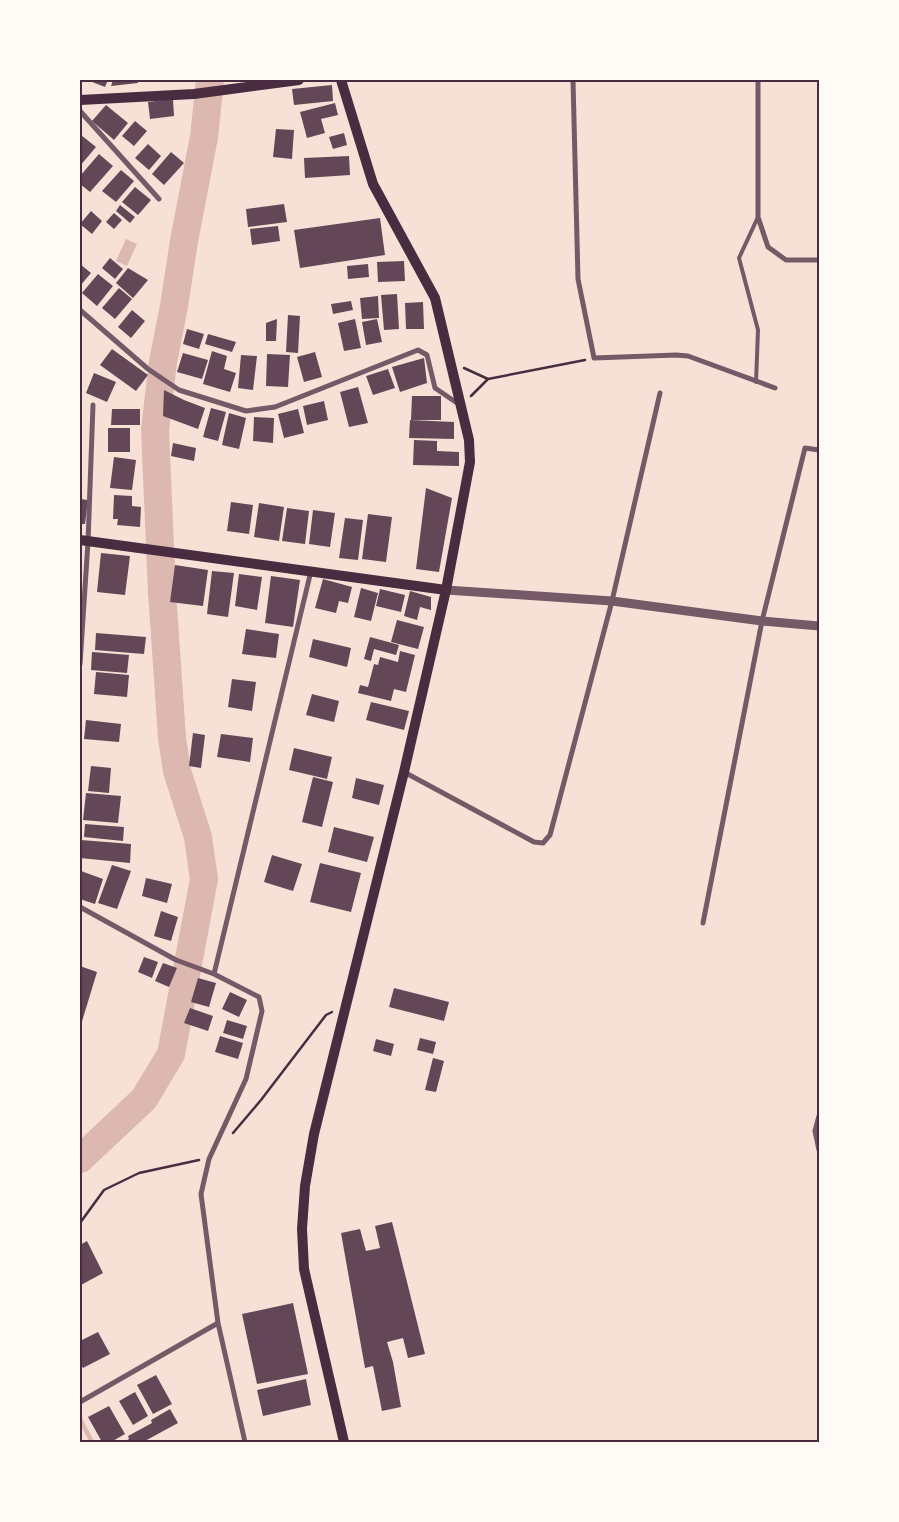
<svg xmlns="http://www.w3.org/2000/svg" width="899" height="1522" font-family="Cabin,sans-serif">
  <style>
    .water { fill: #dcb8b0 }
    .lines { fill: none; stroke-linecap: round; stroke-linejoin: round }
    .stream { stroke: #dcb8b0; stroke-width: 4.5 }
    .river { stroke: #dcb8b0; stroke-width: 28 }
    .building { fill: #644757 }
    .path { stroke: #4a2c40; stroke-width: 2.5 }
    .service { stroke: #755966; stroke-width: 4 }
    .minor { stroke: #755966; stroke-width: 5 }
    .tertiary { stroke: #755966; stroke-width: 9 }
    .secondary { stroke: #4a2c40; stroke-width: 10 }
    .neatline { fill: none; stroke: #4a2c40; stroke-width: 2 }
  </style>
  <rect width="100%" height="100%" fill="#f7e1d7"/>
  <path class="water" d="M126,239L137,244L127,266L116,261Z"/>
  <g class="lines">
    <path class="stream" d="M80,1419L92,1442"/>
    <path class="river" d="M80,1159L144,1099L171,1054L204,879L198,837L177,771L172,738L162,592L155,430L163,362L174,306L184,241L204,137L210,80"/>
  </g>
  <path class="building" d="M87,80H108L105,87Z
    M113,80H137L138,83L111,86Z
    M332,85L333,101L294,105L292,89Z
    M173,99L174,116L150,119L148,102Z
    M335,103L338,115L321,119L325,133L307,138L300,112Z
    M106,105L128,123L114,140L92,121Z
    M135,121L147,131L134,146L122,136Z
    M276,129L294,130L292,159L273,157Z
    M344,133L347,145L333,149L329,137Z
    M81,135L96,147L80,166V136Z
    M148,144L161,156L149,170L135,158Z
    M171,152L184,163L164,185L152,174Z
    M99,154L113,166L90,192L80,184V176Z
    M349,156L350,175L305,178L304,158Z
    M121,170L134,181L116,202L102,191Z
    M135,187L151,200L138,215L122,202Z
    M284,204L287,222L248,227L246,209Z
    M120,205L135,217L130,223L116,211Z
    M91,211L102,221L92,234L80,224Z
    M114,213L122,220L114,229L106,222Z
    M380,218L385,255L300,268L294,230Z
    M278,226L280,241L252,245L250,229Z
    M110,258L123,269L115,279L102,268Z
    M404,261L405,281L378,282L377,262Z
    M80,264L91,273L80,286Z
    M368,264L369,277L348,279L347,266Z
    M128,268L148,280L133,298L116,283Z
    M98,274L113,286L97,306L82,293Z
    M119,288L132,299L115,319L102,308Z
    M397,294L399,329L384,330L381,295Z
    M378,296L379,318L362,319L360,298Z
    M351,301L353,310L333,314L331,304Z
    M423,302L424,329H406L405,303Z
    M132,310L145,321L131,338L118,327Z
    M288,315L300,316L298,353L286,352Z
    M277,319L276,341H266V323Z
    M355,319L361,348L344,351L338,323Z
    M377,319L382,342L366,345L362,322Z
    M187,329L204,334L199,349L183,344Z
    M208,334L236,342L232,352L205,344Z
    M112,349L148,375L136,391L100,365Z
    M212,351L227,356L224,369L236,373L230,392L203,384Z
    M315,352L322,377L304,382L297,357Z
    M183,353L208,360L202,379L177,372Z
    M267,354L290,355L288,387L266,386Z
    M241,355L257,356L253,390L238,388Z
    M424,358L427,383L400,392L392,367Z
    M388,369L395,388L373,395L366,376Z
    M94,373L116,382L107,402L86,393Z
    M358,387L368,423L349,427L340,392Z
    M164,390L184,400L205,408L198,429L163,416Z
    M412,396H441V420H411Z
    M324,401L328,420L307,425L303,406Z
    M211,408L226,412L218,441L203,437Z
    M112,409H140V425H111Z
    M298,409L304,433L284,438L278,414Z
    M229,413L246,418L239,449L222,445Z
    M254,417L274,418L273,443L253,441Z
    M410,420L454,422V439L409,438Z
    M108,428H130V452H108Z
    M414,440L437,441V451L459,452V466L413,465Z
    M173,443L196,448L194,461L171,456Z
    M114,457L136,460L132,490L110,488Z
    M426,488L452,498L439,572L416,569Z
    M114,495L132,496V506L141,507L140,527L117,525L118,519H113Z
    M80,499L88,500L85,524H80Z
    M231,502L253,505L249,534L227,531Z
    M259,503L284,507L279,541L254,537Z
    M287,508L309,511L305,544L282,541Z
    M313,510L335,513L330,547L309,544Z
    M368,514L392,517L386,562L362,559Z
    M345,518L363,520L358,560L339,558Z
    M101,553L130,556L125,595L97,592Z
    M175,565L208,570L203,606L170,602Z
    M212,571L234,573L228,617L207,614Z
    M239,574L262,577L257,610L235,606Z
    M271,576L300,580L293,627L265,623Z
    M323,579L352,587L348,603L339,601L336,613L315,608Z
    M361,588L378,593L371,621L354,617Z
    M380,589L405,595L401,612L376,606Z
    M410,591L431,597V610L420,607L417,620L404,616Z
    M397,620L424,627L418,649L391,642Z
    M246,629L279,634L276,658L242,654Z
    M96,633L146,637L144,654L95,650Z
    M370,637L399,645L396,655L374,649L371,661L364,659Z
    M313,639L351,648L347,667L309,657Z
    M400,651L415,655L406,692L394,689L391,701L358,693L360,685L368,687L374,664L378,665L380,657L398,662Z
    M92,652L129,655L127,673L91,670Z
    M96,672L129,675L127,697L94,694Z
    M232,679L256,682L252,711L228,707Z
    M312,694L339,701L334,722L306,715Z
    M371,702L409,711L404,730L366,720Z
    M86,720L121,724L119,742L84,739Z
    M193,733L205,735L201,768L189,766Z
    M221,734L253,738L250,762L217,757Z
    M294,748L332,757L327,779L289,770Z
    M91,766L111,768L109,793L88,791Z
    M313,777L333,782L322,827L302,822Z
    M356,778L384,785L379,805L352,798Z
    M86,793L121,796L118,823L83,820Z
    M85,824L124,827L123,841L84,837Z
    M334,827L374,837L367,862L328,852Z
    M81,840L131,844L130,863L80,858Z
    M272,855L302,864L293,891L264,882Z
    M320,863L361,873L351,912L310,902Z
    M112,865L131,871L117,909L98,903Z
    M81,871L103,879L95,904L80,899Z
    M146,878L172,884L167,903L142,896Z
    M161,911L178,917L171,941L154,936Z
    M144,957L158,962L152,978L138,972Z
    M163,963L177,968L169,987L155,981Z
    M80,966L97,972L80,1028Z
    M198,978L216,983L209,1007L191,1002Z
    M394,988L449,1002L444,1021L389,1007Z
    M230,992L247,1000L239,1017L222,1009Z
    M190,1008L213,1016L208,1031L184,1023Z
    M227,1020L247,1026L243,1039L223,1033Z
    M220,1036L243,1043L238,1059L215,1052Z
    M420,1038L436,1042L433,1054L417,1050Z
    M376,1039L394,1044L391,1056L373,1051Z
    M433,1058L444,1061L436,1092L425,1090Z
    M392,1222L425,1354L408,1358L403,1338L387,1342L393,1362L401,1407L382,1411L373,1366L365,1368L341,1233L360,1229L366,1251L380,1248L375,1226Z
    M87,1241L103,1273L81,1285L80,1282V1245Z
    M293,1303L308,1374L257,1384L242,1314Z
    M98,1332L110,1354L83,1368L80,1363V1341Z
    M156,1375L172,1404L153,1414L137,1385Z
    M306,1379L311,1405L263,1416L257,1390Z
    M135,1392L148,1416L133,1425L119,1401Z
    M109,1406L125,1434L111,1442H102L88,1417Z
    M170,1409L178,1423L143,1442H124L129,1439L128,1436L152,1423L151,1420Z"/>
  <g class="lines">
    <path class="path" d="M464,368L488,379L585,360
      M471,396L488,379
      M233,1133L261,1100L326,1015L332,1012
      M80,1223L104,1190L139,1173L199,1160"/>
    <path class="service" d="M756,382L758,330L739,258L758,217"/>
    <path class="minor" d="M573,80L578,279L594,358L676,355L688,356L775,388
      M758,80V217L768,247L786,260H819
      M80,111L159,199
      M80,310L148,369L179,390L246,411L275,407L418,350L427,355L435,388L460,405
      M80,664L88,542L93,405
      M404,772L534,842L543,843L550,835L612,601L660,393
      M80,907L176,960L214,974L259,997L262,1011L246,1079L209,1159L201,1194L218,1323L245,1442
      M703,923L762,621L805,448L819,450
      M214,974L311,571
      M819,1116L815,1131L819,1150
      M80,1402L218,1323"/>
    <path class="tertiary" d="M446,590L612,601L762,621L819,626"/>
    <path class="secondary" d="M341,80L373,184L435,298L469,440L470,462L446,590L404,772L314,1134L305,1186L302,1229L304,1269L344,1442
      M80,100L194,94L299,80
      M80,540L446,590"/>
  </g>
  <rect width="899" height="1522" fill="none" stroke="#fffaf5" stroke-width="162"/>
  <rect x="81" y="81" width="737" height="1360" class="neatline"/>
</svg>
